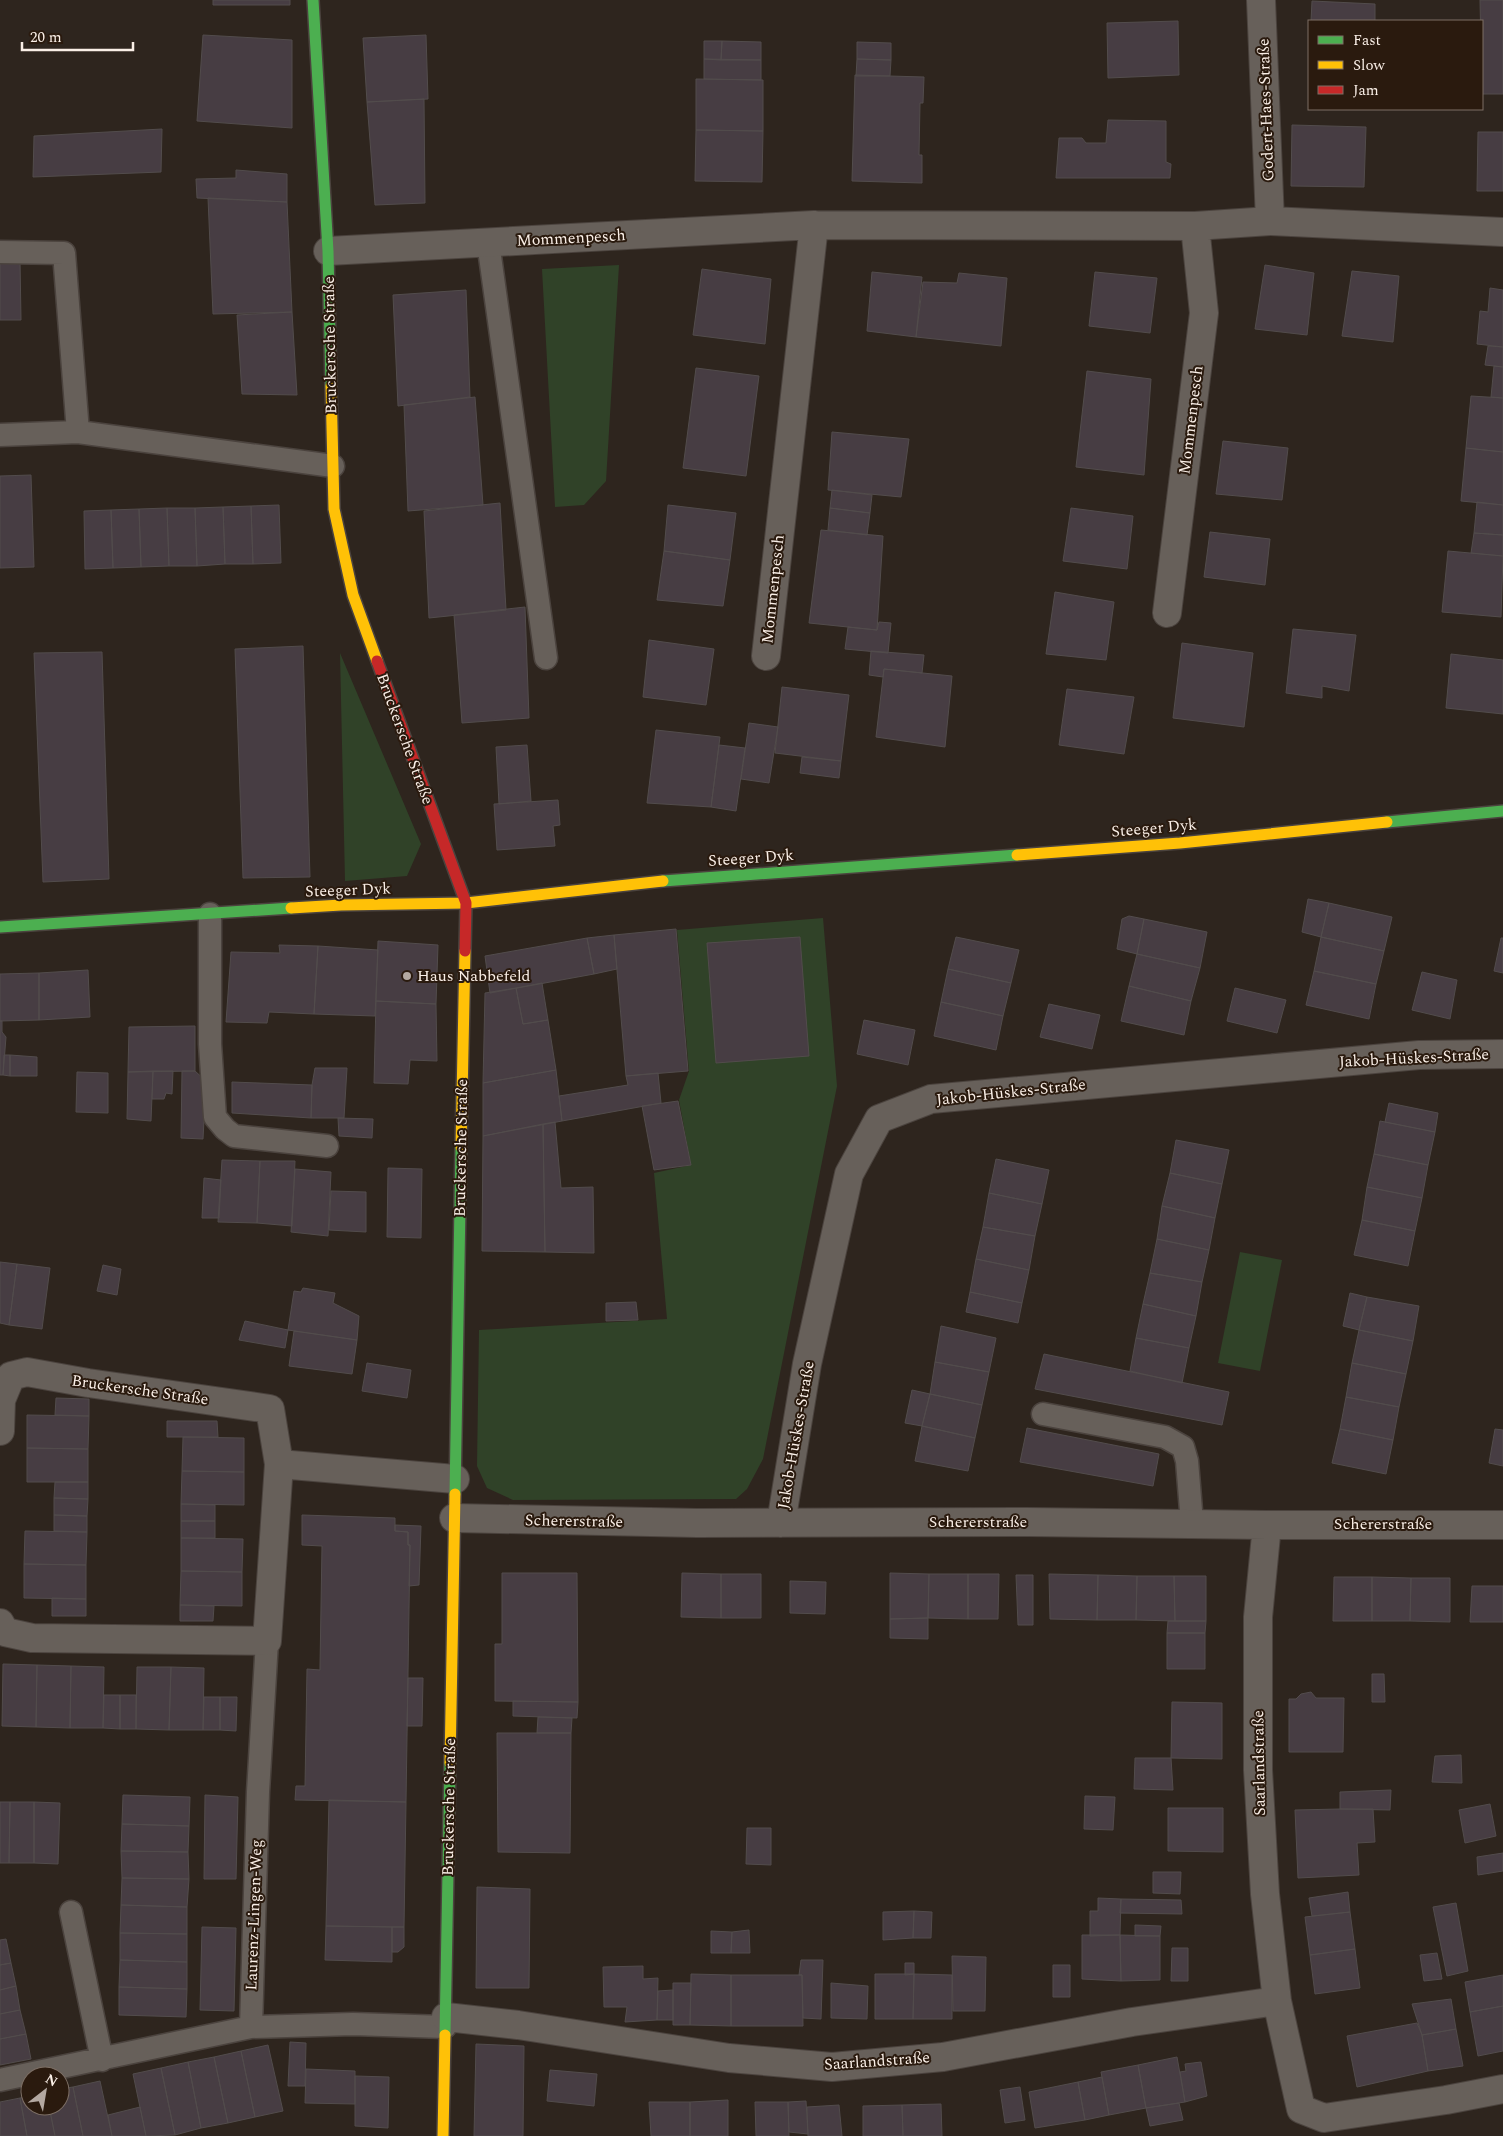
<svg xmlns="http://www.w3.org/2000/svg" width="1503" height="2136" font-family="Spectral,serif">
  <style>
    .green { fill: #304228 }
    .building { fill: #473d43; stroke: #524c4c }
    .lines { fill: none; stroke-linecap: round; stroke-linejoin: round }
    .lane-casing { stroke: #4b433e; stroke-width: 25 }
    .street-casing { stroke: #4b433e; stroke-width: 30 }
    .fast-casing { stroke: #4b433e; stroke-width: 14 }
    .slow-casing { stroke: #4b433e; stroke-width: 14 }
    .jam-casing { stroke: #4b433e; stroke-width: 14 }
    .lane { stroke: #67605a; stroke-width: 22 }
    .street { stroke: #67605a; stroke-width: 28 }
    .fast { stroke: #4caf50; stroke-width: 11 }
    .slow { stroke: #ffc107; stroke-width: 11 }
    .jam { stroke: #c62828; stroke-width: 11 }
    .poi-dot { fill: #b3a8a1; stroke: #2a1a0e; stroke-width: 2 }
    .labels { text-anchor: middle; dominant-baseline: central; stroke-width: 4; stroke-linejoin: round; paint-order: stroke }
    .street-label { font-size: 16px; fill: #faefe7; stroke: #2a1a0e }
    .poi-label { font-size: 16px; fill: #faefe7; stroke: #2a1a0e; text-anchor: start }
  </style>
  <rect width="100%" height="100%" fill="#2e251e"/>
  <path class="green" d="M619,265L606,481L584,505L555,507L542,269Z
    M340,653L421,844L407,876L345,881Z
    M823,918L837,1086L763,1459L747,1489L736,1499L513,1500L487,1488L477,1466L479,1330L667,1319L654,1173L691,1165L679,1100L689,1071L677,930Z
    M1240,1252L1282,1260L1260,1371L1218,1363Z"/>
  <path class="building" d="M213,0H290V5H213Z
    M1480,0H1503V94H1482Z
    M1312,1L1375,4V21H1311Z
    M1178,21L1179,75L1108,78L1107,23Z
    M203,35L292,40V128L197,121Z
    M426,35L428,99L367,102L363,38Z
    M704,41H722L721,60L704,59Z
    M722,41L761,42V60H721Z
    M857,42L891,43V60L857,59Z
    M704,59L761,60V80L704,79Z
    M857,59L891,60L890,76H856Z
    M855,75L924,77L923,103H920L919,155H922V183L852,181Z
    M696,79L763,80V131L696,130Z
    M424,99L425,203L375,205L367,102Z
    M1108,120L1166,121V162L1171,164L1170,178H1056L1059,138H1082L1086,143H1106Z
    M1292,125L1366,127L1364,187L1291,186Z
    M162,129L161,172L33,177L34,136Z
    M696,130L763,131L762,182L695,181Z
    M1478,132H1503V191H1477Z
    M236,170L287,174V202L197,198L196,179L236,178Z
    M208,198L287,202L292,312L213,314Z
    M0,261H20L21,320H0Z
    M1265,265L1314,273L1307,335L1255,329Z
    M702,269L771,279L765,344L693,335Z
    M1352,271L1399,276L1393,342L1342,336Z
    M872,272L922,277L916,337L867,331Z
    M1095,272L1157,278L1150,333L1089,326Z
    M959,273L1007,278L1001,346L916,337L923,282L957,283Z
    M1490,288L1503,290V347L1477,344L1480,311L1488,312Z
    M466,290L470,397L398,406L393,295Z
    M292,312L297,395L242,394L237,315Z
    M1488,346L1503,347V367L1485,365Z
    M1494,366L1503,367V398L1491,397Z
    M696,368L759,376L746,476L683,468Z
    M1087,371L1151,379L1144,475L1076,467Z
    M1471,396L1503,398V452L1466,448Z
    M475,397L483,505L408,511L404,405Z
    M832,432L909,439L901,497L828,490Z
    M1223,441L1288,448L1282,500L1216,494Z
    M1466,448L1503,452V505L1461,501Z
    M31,475L34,567L0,568V476Z
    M832,490L872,495L870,513L830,508Z
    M1477,502L1503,505V535L1474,533Z
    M500,503L506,610L429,618L424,511Z
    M279,505L281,563L253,564L251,506Z
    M668,505L736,513L730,560L664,551Z
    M251,506L253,564H225L223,507Z
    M223,507L225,564L197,566L195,508Z
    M167,508H195L197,566H169Z
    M167,508L169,566L141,567L139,509Z
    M830,508L870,513L867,535L828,530Z
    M1071,508L1133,516L1127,569L1063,561Z
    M139,509L141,567L113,568L111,510Z
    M111,510L113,568L85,569L84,511Z
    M821,530L883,536L877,630L809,623Z
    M1210,532L1270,539L1265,585L1204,577Z
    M1474,533L1503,535V556L1471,553Z
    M664,551L730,560L723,606L657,600Z
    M1448,551L1503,556L1501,617L1442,612Z
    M1055,592L1114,602L1106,660L1046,654Z
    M525,607L529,718L462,723L454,615Z
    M879,622L891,623L888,653L845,649L848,627L877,630Z
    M1293,629L1356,635L1349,691L1322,686V698L1286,693Z
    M649,640L714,649L706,705L643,697Z
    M1182,643L1253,653L1244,727L1173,718Z
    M303,646L310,877L243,878L235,649Z
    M871,651L924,655L922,673L884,669L883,677L869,675Z
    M102,652L109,879L43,882L34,653Z
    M1451,654L1503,660V714L1446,708Z
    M884,669L952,676L945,747L876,737Z
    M782,687L849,695L841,761L775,753Z
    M1067,689L1134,697L1124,754L1059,745Z
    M749,723L778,727L769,783L741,779Z
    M656,730L720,737L711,807L647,803Z
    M527,745L531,801L499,804L496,747Z
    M719,745L745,748L736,811L711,807Z
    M802,757L841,761L839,778L800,773Z
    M558,800L560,825L553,826L555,846L497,850L494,804Z
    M1308,899L1329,903L1321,937L1302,932Z
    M1329,903L1392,917L1384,951L1321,937Z
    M1129,916L1144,919L1137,954L1117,949L1122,919Z
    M1144,919L1207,932L1200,968L1137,954Z
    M676,929L688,1071L626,1076L614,935Z
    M614,935L617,969L594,974L587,938Z
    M800,937L809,1056L716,1063L707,943Z
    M956,937L1019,950L1011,983L948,969Z
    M1321,937L1384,951L1376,984L1314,971Z
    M587,938L594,974L490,993L485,956Z
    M1501,938H1503V973L1494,971Z
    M378,941L438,945L436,1004L376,1001Z
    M279,945L318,946L314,1014L269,1012L267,1023L226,1022L231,952L280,953Z
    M318,946L378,950L375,1016L314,1014Z
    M1137,954L1200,968L1191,1001L1129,986Z
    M948,969L1011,983L1003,1016L941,1002Z
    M88,970L90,1017L39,1020V973Z
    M1314,971L1376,984L1369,1019L1306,1005Z
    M1422,972L1457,980L1450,1019L1412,1010Z
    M39,973V1020L0,1021V974Z
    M542,983L548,1020L523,1024L516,988Z
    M1129,986L1191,1001L1184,1035L1121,1021Z
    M516,988L523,1024L548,1020L556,1070L483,1083L485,993Z
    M1235,988L1286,1000L1277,1033L1227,1021Z
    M376,1001L436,1004L437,1061L410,1060L408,1084L374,1083Z
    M941,1002L1003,1016L996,1050L934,1036Z
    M1049,1004L1100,1015L1092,1049L1040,1037Z
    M864,1020L915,1030L908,1065L857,1054Z
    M0,1021H2V1032L6,1037L3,1075H0Z
    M195,1026V1071L128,1072L129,1027Z
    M4,1055H10V1076L3,1075Z
    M10,1055L37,1057V1076H10Z
    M315,1068H347L344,1118H311L312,1085Z
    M556,1070L562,1121L483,1136V1083Z
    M153,1071L151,1121L127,1119L128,1072Z
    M153,1071H173L172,1094L166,1093L164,1099H152Z
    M182,1071H195L206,1081L203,1139L181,1138Z
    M77,1072L108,1073V1113L76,1112Z
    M658,1073L661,1103L562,1121L559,1096L628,1085L626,1076Z
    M232,1082L312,1085L311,1118L232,1113Z
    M678,1101L691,1165L654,1170L642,1106Z
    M1389,1103L1438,1113L1435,1132L1385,1122Z
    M338,1118L373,1119L372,1138L339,1136Z
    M1380,1121L1435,1132L1428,1165L1374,1154Z
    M555,1122L561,1188L593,1187L594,1253L545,1252L543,1124Z
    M543,1124L545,1252L482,1251L483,1136Z
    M1176,1140L1229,1150L1222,1184L1170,1173Z
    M1374,1154L1428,1165L1422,1198L1367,1187Z
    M996,1159L1049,1170L1042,1204L989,1193Z
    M222,1160L260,1161L257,1223L218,1222Z
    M260,1161H295L292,1226L257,1223Z
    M388,1168L422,1169L421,1238L387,1237Z
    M295,1169L331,1172L328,1236L291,1232Z
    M1170,1173L1222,1184L1215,1218L1162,1206Z
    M204,1178L221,1180L219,1218H202Z
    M1367,1187L1422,1198L1415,1231L1362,1220Z
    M331,1191L366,1192V1232L329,1230Z
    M989,1193L1042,1204L1035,1236L983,1227Z
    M1162,1206L1215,1218L1209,1250L1157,1239Z
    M1362,1220L1415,1231L1408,1266L1354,1255Z
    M983,1227L1035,1236L1029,1270L976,1259Z
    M1157,1239L1209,1250L1202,1282L1150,1273Z
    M976,1259L1029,1270L1022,1303L970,1292Z
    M0,1262L17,1264L9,1325L0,1323Z
    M17,1264L50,1268L42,1329L9,1325Z
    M103,1265L121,1269L117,1295L97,1291Z
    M1150,1273L1202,1282L1196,1316L1143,1304Z
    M303,1288L335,1293L333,1303L359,1316L357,1340L288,1330L294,1291L301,1292Z
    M970,1292L1022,1303L1018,1323L966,1312Z
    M1350,1293L1367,1297L1359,1330L1343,1326Z
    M1367,1297L1419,1306L1413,1341L1359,1330Z
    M636,1302L638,1320L606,1321V1303Z
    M1143,1304L1196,1316L1189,1348L1136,1338Z
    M245,1321L288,1330L285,1348L239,1340Z
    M941,1326L996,1338L989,1372L935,1362Z
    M1359,1330L1413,1341L1406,1374L1352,1363Z
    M294,1331L357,1340L352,1374L289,1366Z
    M1136,1338L1189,1348L1182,1383L1130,1371Z
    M1044,1354L1229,1392L1222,1425L1035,1389Z
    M935,1362L989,1372L982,1405L930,1394Z
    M367,1363L411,1370L407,1398L362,1391Z
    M1352,1363L1406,1374L1399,1407L1346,1397Z
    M912,1390L930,1394L922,1426L905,1423Z
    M930,1394L982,1405L975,1438L922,1426Z
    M1346,1397L1399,1407L1393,1440L1340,1429Z
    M56,1398L89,1399V1416L55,1415Z
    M27,1415L89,1416L88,1449L27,1448Z
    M167,1421H217L218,1437H167Z
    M922,1426L975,1438L968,1471L915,1461Z
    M1027,1428L1159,1454L1153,1486L1020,1462Z
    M1340,1429L1393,1440L1386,1474L1332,1463Z
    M1495,1429L1503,1430V1466L1489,1463Z
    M183,1437L244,1438V1472L182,1471Z
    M27,1448L88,1449V1482H27Z
    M182,1471L244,1472V1505L181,1504Z
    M55,1482H88V1499L54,1498Z
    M54,1498L88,1499L87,1516L54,1515Z
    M181,1504L215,1505V1521H181Z
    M54,1515L87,1516V1532L54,1531Z
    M302,1515L395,1518V1531L408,1532V1545H410L406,1802L295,1800L296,1786H305L307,1669L320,1670V1667L322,1546L302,1545Z
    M181,1521H215V1538H181Z
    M395,1525L421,1526L419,1585L409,1586L410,1545H408V1532L395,1531Z
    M25,1531L87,1532L86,1565L24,1564Z
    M181,1538L243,1539L242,1572L181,1571Z
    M24,1564L86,1565V1599L24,1598Z
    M181,1571L242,1572V1606L180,1605Z
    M502,1573H577L578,1702L495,1701V1644H502Z
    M682,1573L721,1574V1618L681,1617Z
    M890,1573L929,1574L928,1618L890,1619Z
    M721,1574H761V1618H721Z
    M929,1574H968V1619L928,1618Z
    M968,1574H999L998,1619H968Z
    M1049,1574L1098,1575L1097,1620L1050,1619Z
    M1016,1575H1033V1625H1018Z
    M1098,1575L1137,1576L1136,1620H1097Z
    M1137,1576H1174L1175,1621L1136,1620Z
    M1174,1576H1206V1621H1175Z
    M1334,1577H1372V1621H1333Z
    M1372,1577L1411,1578L1410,1621H1372Z
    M1411,1578H1450V1622L1410,1621Z
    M790,1581L826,1582L825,1614L790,1613Z
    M1472,1586H1503V1622H1470Z
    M52,1598L86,1599V1616H52Z
    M180,1605L214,1606L213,1621H180Z
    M928,1618V1639L890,1638V1619Z
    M1168,1621H1206L1205,1633H1167Z
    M1167,1633H1205V1669H1167Z
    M3,1664L37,1665L36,1727L2,1726Z
    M37,1665L71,1666L70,1728L36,1727Z
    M71,1666L104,1667L103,1728H70Z
    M137,1667H171L169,1730L136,1729Z
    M171,1667L204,1668L203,1730H169Z
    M1372,1674H1384L1385,1702H1372Z
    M408,1678H423L422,1726H407Z
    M1311,1692L1316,1698H1344L1343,1752H1289V1699H1296L1301,1694Z
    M104,1695H120V1729L103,1728Z
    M120,1695H136V1729H120Z
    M204,1697H220V1730H203Z
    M220,1697H237L236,1731L220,1730Z
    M513,1701L578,1702L577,1718L513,1716Z
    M1172,1702L1222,1703V1759L1171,1758Z
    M538,1717L572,1718L571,1733H537Z
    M497,1733H571L570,1853L498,1852Z
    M1461,1755L1462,1783L1432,1782L1435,1756Z
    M1135,1758H1171L1173,1790L1134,1789Z
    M1391,1790L1390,1810L1340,1809V1792Z
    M123,1795L190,1797L189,1826L122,1824Z
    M205,1795L238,1797L236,1879H204Z
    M1085,1796L1115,1797L1113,1830L1084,1829Z
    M329,1800L406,1802L404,1927L326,1926Z
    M0,1802H10L9,1863H0Z
    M10,1802H34V1863H9Z
    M34,1802L60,1803L58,1864L34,1863Z
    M1490,1804L1496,1836L1465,1843L1459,1810Z
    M1168,1808H1223V1852L1168,1851Z
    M1340,1809H1373L1375,1842L1357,1843L1359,1875L1298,1878L1295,1810Z
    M122,1824L189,1826L188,1852L121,1851Z
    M747,1828H771V1865L746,1864Z
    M121,1851L188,1852L189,1879L122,1878Z
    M1503,1853V1871L1478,1875L1477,1857Z
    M1153,1872H1181L1180,1894L1153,1893Z
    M122,1878L189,1879L187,1907L121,1905Z
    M477,1887L530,1889L529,1988H476Z
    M1348,1892L1350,1912L1312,1916L1309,1898Z
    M1098,1898L1121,1899L1120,1935L1090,1936V1911H1098Z
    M1121,1899L1181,1900L1182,1914L1120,1913Z
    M1456,1903L1468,1971L1447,1976L1433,1907Z
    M121,1905L187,1907V1934L120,1933Z
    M914,1911L913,1938L883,1940V1912Z
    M914,1911L932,1912L931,1938H913Z
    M1350,1912L1355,1949L1310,1955L1305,1917Z
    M1135,1925L1161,1926L1160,1936H1135Z
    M326,1926L392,1927V1962L325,1960Z
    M202,1927L236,1928L234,2011L200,2010Z
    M392,1927H404V1947L398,1952H392Z
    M749,1930L750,1953H731L732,1932Z
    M711,1931L732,1932L731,1953H711Z
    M120,1933L187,1934V1962L120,1960Z
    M1082,1935H1120L1121,1981L1082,1979Z
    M1120,1935L1160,1936V1980L1121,1981Z
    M6,1939L11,1963L0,1965V1940Z
    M1172,1948H1188V1981H1171Z
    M1355,1949L1360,1988L1315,1994L1310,1955Z
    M1437,1953L1442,1979L1424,1981L1420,1955Z
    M952,1956L986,1957L985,2011H953Z
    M120,1960L187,1962V1989L119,1987Z
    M801,1960H823L821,2019L803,2018L802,1975H799Z
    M11,1963L16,1986L0,1990V1965Z
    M905,1963H914V1974L905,1975Z
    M1053,1965H1070V1997H1053Z
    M643,1966V1979L658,1978L657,2020L625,2022L627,2007H604L603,1967Z
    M691,1974L731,1975V2026L690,2025Z
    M875,1974H914L913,2019H875Z
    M914,1974L952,1975V2019H913Z
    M731,1975H802L803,2026H731Z
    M1503,1975V2006L1470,2012L1465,1982Z
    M673,1983H691L690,2025H673Z
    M831,1983L868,1986L867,2019L831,2018Z
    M16,1986L20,2010L0,2014V1990Z
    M119,1987L187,1989L186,2017L119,2015Z
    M673,1990V2020H657L658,1991Z
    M1451,1999L1456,2029L1422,2035L1412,2004Z
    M1503,2006V2051L1478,2056L1470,2012Z
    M20,2010L26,2034L0,2039V2014Z
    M1417,2023L1422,2035L1428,2071L1357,2087L1347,2036Z
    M1456,2029L1463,2066L1428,2071L1422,2035Z
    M26,2034L31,2059L0,2065V2039Z
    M290,2042L306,2043L305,2086H288Z
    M476,2044L524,2046L523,2136H474Z
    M268,2045L283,2111L255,2117L241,2051Z
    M241,2051L255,2117L228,2123L214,2057Z
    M214,2057L228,2123L201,2128L188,2062Z
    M1177,2057L1185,2102L1146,2108L1138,2065Z
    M188,2062L201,2128L175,2135L161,2068Z
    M1201,2062L1207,2096L1185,2102L1180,2072L1186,2071L1185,2064Z
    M1138,2065L1146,2108L1109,2115L1101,2072Z
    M161,2068L175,2135L146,2136L133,2074Z
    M306,2069L355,2071V2104L305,2103Z
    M550,2070L597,2074L594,2106L547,2101Z
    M355,2076L389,2077L388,2128L355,2126Z
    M1102,2077L1109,2115L1085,2120L1078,2082Z
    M100,2081L112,2136H83L73,2087Z
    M1078,2082L1085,2120L1035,2128L1029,2092Z
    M73,2087L83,2136H55L49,2106H60V2089Z
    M1020,2087L1025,2120L1005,2123L1000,2090Z
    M30,2096V2106H49L55,2136H27L20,2098Z
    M20,2098L27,2136H0V2102Z
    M728,2100V2136H690V2102Z
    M806,2101L808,2134L789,2132L788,2102Z
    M649,2102H690V2136H651Z
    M755,2102H788L789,2136H756Z
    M1179,2103L1183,2120L1150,2126L1146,2108Z
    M941,2104L942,2136H903L902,2105Z
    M839,2105L842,2136H808L807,2107Z
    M902,2105L903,2136H863V2106Z
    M140,2107L146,2136H112L108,2115Z"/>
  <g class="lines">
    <g class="lane-casing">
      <path id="lane" d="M488,242L546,658
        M0,252L64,253L78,432
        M0,435L78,432L333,466
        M210,914V1044L215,1117L225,1129L234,1136L327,1146
        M1043,1414L1165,1437L1183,1447L1187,1461L1192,1523
        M71,1912L102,2060
        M251,2027L258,1792L267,1641
        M0,2080L251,2027L353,2024L445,2027"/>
    </g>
    <g class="street-casing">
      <path id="street" d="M1261,0L1270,221
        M328,251L814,225L1195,226L1270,221L1503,232
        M1167,613L1204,313L1195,226
        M766,656L814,225
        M0,1431L1,1400L11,1376L27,1372L88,1383L270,1409L279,1464L267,1641L32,1638L5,1632L0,1623
        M279,1464L455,1479
        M454,1518L697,1523L1028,1522L1267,1525H1503
        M781,1523L807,1364L849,1174L879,1119L931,1099L1419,1055L1503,1054
        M1267,1525L1258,1617V1770L1265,1894L1277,2001L1301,2109L1324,2118L1446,2100L1503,2089
        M446,2017L518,2025L729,2058L832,2067L943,2057L1132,2022L1277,2001"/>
    </g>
    <g class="fast-casing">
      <path id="fast" d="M313,0L328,251L331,386
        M1387,822L1503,811
        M663,881L1017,855
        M0,927L291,908
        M455,1494L461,1147
        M445,2035L450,1763"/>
    </g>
    <g class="slow-casing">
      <path id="slow" d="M331,386L334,509L353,595L377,661
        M1017,855L1180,843L1387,822
        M291,908L341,905L466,903L663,881
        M461,1147L465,951
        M450,1763L455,1494
        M443,2136L445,2035"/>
    </g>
    <g class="jam-casing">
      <path id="jam" d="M377,661L466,903L465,951"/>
    </g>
    <use href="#lane" class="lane"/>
    <use href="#street" class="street"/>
    <use href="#fast" class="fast"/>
    <use href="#slow" class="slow"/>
    <use href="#jam" class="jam"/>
  </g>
  <circle class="poi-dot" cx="407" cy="976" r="5"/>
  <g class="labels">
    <g class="street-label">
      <text transform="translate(1266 110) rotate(-92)">Godert-Haes-Straße</text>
      <text transform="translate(571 238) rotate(-3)">Mommenpesch</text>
      <text transform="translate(330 345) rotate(-91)">Bruckersche Straße</text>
      <text transform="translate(1191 420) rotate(-83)">Mommenpesch</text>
      <text transform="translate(773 589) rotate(-84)">Mommenpesch</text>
      <text transform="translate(405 739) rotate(70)">Bruckersche Straße</text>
      <text transform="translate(1154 828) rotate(-5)">Steeger Dyk</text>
      <text transform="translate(751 858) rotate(-4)">Steeger Dyk</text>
      <text transform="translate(348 890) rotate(-2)">Steeger Dyk</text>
      <text transform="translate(1414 1058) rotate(-3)">Jakob-Hüskes-Straße</text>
      <text transform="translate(1011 1092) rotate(-6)">Jakob-Hüskes-Straße</text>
      <text transform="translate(461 1148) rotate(-89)">Bruckersche Straße</text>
      <text transform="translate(140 1390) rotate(8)">Bruckersche Straße</text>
      <text transform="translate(796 1435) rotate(-80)">Jakob-Hüskes-Straße</text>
      <text transform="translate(574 1521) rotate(1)">Schererstraße</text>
      <text x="978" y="1522">Schererstraße</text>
      <text x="1383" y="1524">Schererstraße</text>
      <text transform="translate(1259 1763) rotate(-91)">Saarlandstraße</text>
      <text transform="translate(449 1807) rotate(-89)">Bruckersche Straße</text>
      <text transform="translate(254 1915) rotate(-88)">Laurenz-Lingen-Weg</text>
      <text transform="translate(877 2061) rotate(-4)">Saarlandstraße</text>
    </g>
    <g class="poi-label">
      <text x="417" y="976">Haus Nabbefeld</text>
    </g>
  </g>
  <rect x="1308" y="20" width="175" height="90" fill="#2a1a0e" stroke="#7d6f65"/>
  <rect x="1318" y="36" width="25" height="8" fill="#4caf50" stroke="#7d6f65"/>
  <text x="1353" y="45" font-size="15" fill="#faefe7">Fast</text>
  <rect x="1318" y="61" width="25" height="8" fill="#ffc107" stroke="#7d6f65"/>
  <text x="1353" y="70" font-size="15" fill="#faefe7">Slow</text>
  <rect x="1318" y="86" width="25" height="8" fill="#c62828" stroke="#7d6f65"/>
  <text x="1353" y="95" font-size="15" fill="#faefe7">Jam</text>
  <g transform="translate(45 2091) rotate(31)"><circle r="24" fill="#2a1a0e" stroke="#7d6f65"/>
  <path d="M0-4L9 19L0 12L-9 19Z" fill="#b3a8a1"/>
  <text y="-8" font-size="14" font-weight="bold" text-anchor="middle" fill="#faefe7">N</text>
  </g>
  <path d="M22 42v8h111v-8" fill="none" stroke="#faefe7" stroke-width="2.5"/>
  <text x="30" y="42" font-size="15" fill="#faefe7" stroke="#2a1a0e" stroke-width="4" paint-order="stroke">20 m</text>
</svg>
